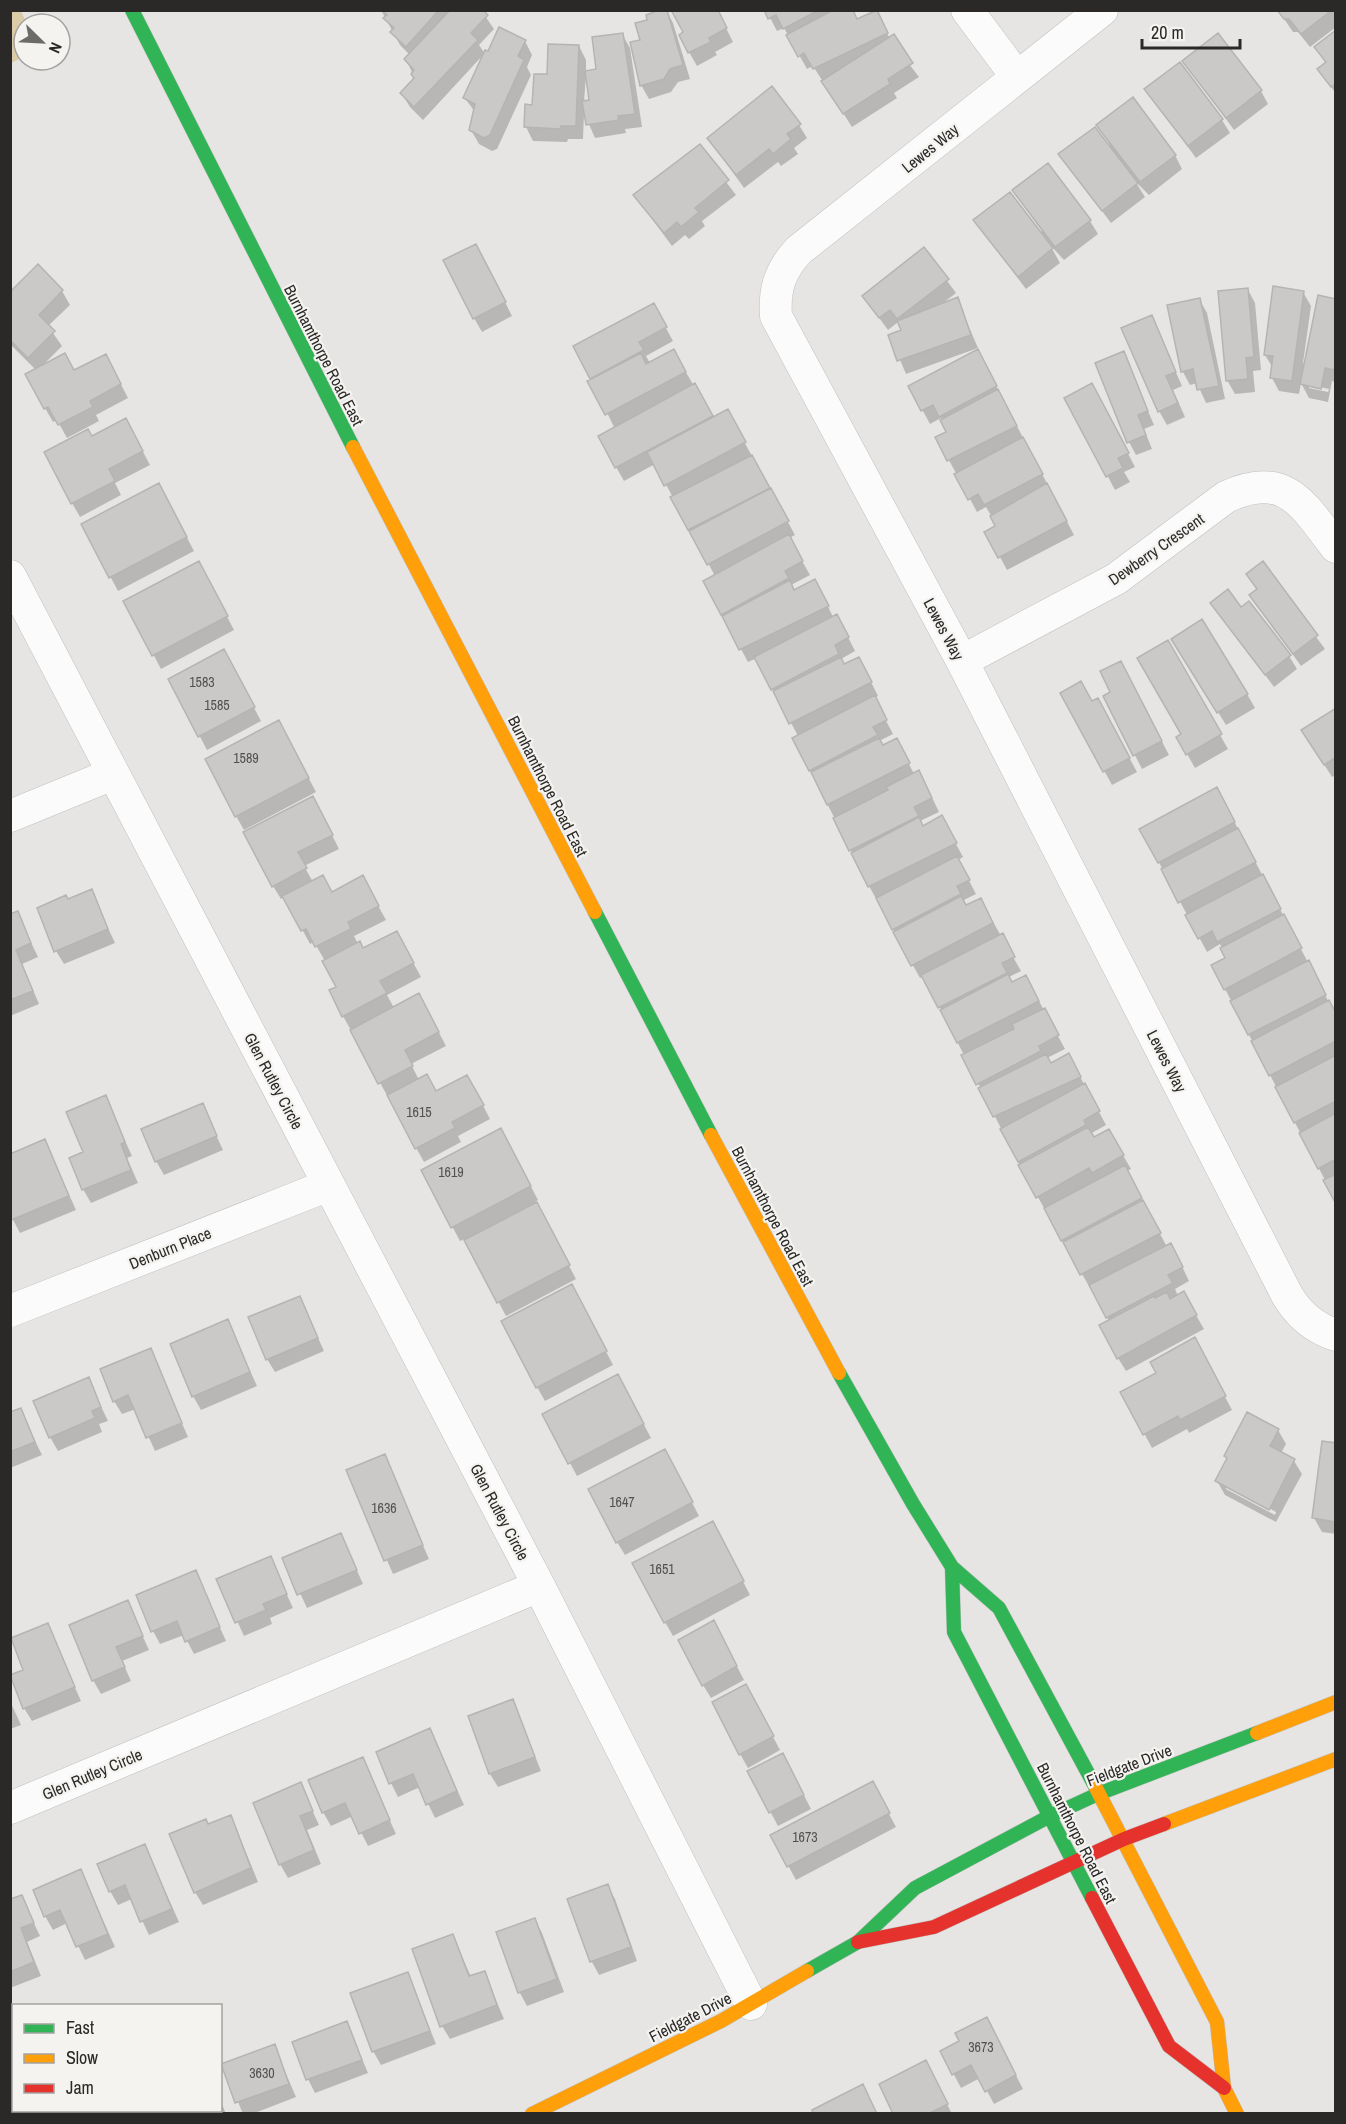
<svg xmlns="http://www.w3.org/2000/svg" width="1346" height="2124" font-family="'Archivo Narrow',sans-serif">
  <style>
    .green { fill: #dccba7 }
    .shadow { fill: #0003; fill-rule: evenodd }
    .building { fill: #cac9c8; stroke: #b4b4b3; stroke-width: 1.5 }
    .lines { fill: none; stroke-linecap: round; stroke-linejoin: round }
    .street-casing { stroke: #c0c0be; stroke-width: 33 }
    .fast-casing { stroke: #c0c0be; stroke-width: 15 }
    .slow-casing { stroke: #c0c0be; stroke-width: 15 }
    .jam-casing { stroke: #c0c0be; stroke-width: 15 }
    .street { stroke: #fbfbfb; stroke-width: 32 }
    .fast { stroke: #30b455; stroke-width: 14 }
    .slow { stroke: #ff9f0a; stroke-width: 14 }
    .jam { stroke: #e5322d; stroke-width: 14 }
    .labels { text-anchor: middle; dominant-baseline: central; stroke-width: 4.5; stroke-linejoin: round; paint-order: stroke }
    .number-label { font-size: 14px; fill: #525150 }
    .street-label { font-size: 16px; fill: #2a2928; stroke: #f4f3f0 }
  </style>
  <rect width="100%" height="100%" fill="#e6e5e4"/>
  <path class="green" d="M11,10L21,11L27,24H24V57L11,63Z"/>
  <path class="shadow" d="M381,10H481L494,29L479,45L485,54L525,41L532,55L527,67L531,75L497,149L492,151L479,144L471,130L475,112L464,97L484,54L423,120L410,107L402,94L415,79L406,59L410,55L400,45Z
    M666,10L673,23L690,79L678,82L671,92L649,99L641,85L642,41L649,21Z
    M717,10L733,42L715,52L717,55L697,66L689,52Z
    M766,10H852L857,21L883,25L890,39L919,77L894,93L897,98L852,127L813,66L807,69L784,28L777,31Z
    M1278,10H1336V27L1310,47L1298,32H1293Z
    M1336,32V94L1319,69L1326,64L1316,48Z
    M622,34L630,48L642,127L625,129L626,133L595,138L584,113L583,139H568L567,142L533,141L526,127V106H533L548,76L579,46L586,60V72L598,70ZM586,76L591,101L584,102Z
    M1184,61L1261,91L1268,104L1234,130Z
    M1146,90L1222,120L1230,133L1196,158Z
    M799,125L807,138L794,148L798,154L781,166L778,162L744,188L709,139Z
    M1098,126L1175,155L1182,169L1149,195L1135,181L1145,197L1111,223L1060,155L1110,145Z
    M699,146L736,195L702,221L705,226L689,239L685,235L672,246L635,196Z
    M1013,191L1090,221L1098,234L1064,260L1050,245L1060,263L1026,289L975,221L1039,233L1042,231Z
    M924,249L956,293L943,303L957,299L978,348L906,374L890,336L902,331L898,322L888,330L864,297Z
    M483,259L512,316L482,332L474,318Z
    M38,266L62,291L70,305L48,326L62,346L41,367L74,372L113,369L128,398L96,415L99,421L67,438L57,420L53,422L45,408L36,370L10,344V294Z
    M1248,290L1255,303L1261,370L1253,371L1255,392L1235,394L1227,380Z
    M1303,292L1311,306L1303,363H1306L1336,300V382L1332,381L1328,402L1309,398L1301,383L1299,394L1279,391L1272,378L1273,368L1265,355ZM1309,385L1329,389L1328,392L1309,388Z
    M1199,299L1207,313L1225,399L1206,403L1197,383L1190,385L1183,372L1169,306Z
    M1151,317L1182,386L1173,390L1185,417L1167,425L1159,411Z
    M661,319L673,341L646,356L650,363L681,364L713,418L735,425L795,535L789,538L810,575L791,585L795,591L822,594L833,617L844,629L855,651L841,659L845,666L866,672L878,696L874,698L893,734L879,741L883,747L904,754L914,774L926,785L939,812L920,821L924,827L949,831L963,857L958,860L976,894L964,900L967,906L988,913L1021,971L1009,977L1012,984L1033,990L1065,1049L1047,1058L1051,1064L1076,1069L1106,1125L1090,1134L1094,1139L1109,1131L1131,1169L1127,1171L1167,1247L1178,1258L1189,1281L1175,1289L1178,1296L1183,1293L1204,1329L1126,1371L1118,1358L1109,1321L1020,1166L924,976L920,978L869,886L810,770L798,736L779,700L757,658L748,662L705,582L715,576L655,464L624,481L616,467L615,429L575,347Z
    M1123,353L1154,425L1144,429L1152,449L1136,455L1129,442Z
    M985,365L1074,535L1007,570L1000,557L997,526L986,507L977,512L937,438L948,432L943,421L941,418L930,424L910,387Z
    M1066,398H1099L1135,467L1124,472L1130,482L1115,490Z
    M133,433L150,465L115,483L121,495L80,517L72,503L92,437Z
    M166,498L194,551L118,591L83,525Z
    M1262,563L1325,649L1301,666L1251,596L1258,591L1248,574Z
    M206,576L234,630L161,669L125,601Z
    M1212,603L1241,609L1289,656L1297,669L1274,687Z
    M1167,642L1228,749L1195,768L1178,738L1183,735Z
    M1181,652L1247,694L1255,708L1226,725Z
    M231,664L261,721L207,750L170,679Z
    M1128,676L1169,755L1142,769L1105,696Z
    M1062,694L1092,703L1105,713L1137,772L1112,785Z
    M1336,709V775L1332,777L1311,744Z
    M286,735L316,792L244,830L236,816Z
    M1224,802L1336,1016V1201L1213,966L1227,958L1220,944L1207,952L1141,829Z
    M320,811L339,849L304,866L313,882L332,894L370,891L386,920L354,936L358,944L363,950L404,946L421,977L387,995L394,1008H426L446,1046L411,1064L419,1080L436,1093L475,1090L490,1119L458,1136L461,1142L424,1162L343,1016L338,988L325,961L314,942L310,944L285,897L281,899L273,886Z
    M91,891L115,943L64,964L56,951L68,901Z
    M17,913L38,957L22,964L39,1004L10,1016V915Z
    M105,1097L132,1156L127,1158L138,1183L91,1203L83,1189L85,1153Z
    M202,1105L223,1150L164,1175L156,1161Z
    M45,1141L76,1210L20,1233L10,1214V1155Z
    M508,1143L538,1200L535,1202L576,1279L506,1316L465,1239L460,1241L453,1228L423,1170Z
    M300,1298L324,1351L275,1372L267,1359Z
    M579,1299L613,1365L545,1401L537,1387Z
    M227,1321L257,1386L201,1410L193,1396Z
    M150,1350L188,1437L155,1451L136,1409L122,1414L114,1401Z
    M1202,1353L1232,1410L1189,1433L1187,1429L1152,1448L1122,1392Z
    M88,1379L108,1421L99,1424L102,1432L58,1451L50,1437Z
    M625,1389L651,1438L577,1476L570,1463Z
    M20,1410L42,1455L10,1468V1414Z
    M1278,1430L1286,1444L1281,1453L1294,1461L1302,1474L1276,1522L1225,1495L1217,1481L1228,1460L1225,1456ZM1226,1485L1276,1512L1275,1515L1226,1489Z
    M1336,1445V1534L1322,1532L1314,1518Z
    M384,1456L429,1559L393,1574L348,1471Z
    M672,1464L699,1516L625,1555L617,1542Z
    M341,1535L363,1584L307,1608L284,1559Z
    M720,1537L750,1595L673,1636L665,1622Z
    M270,1558L293,1608L270,1618L272,1624L244,1636L218,1579Z
    M195,1572L226,1641L194,1654L184,1635L160,1644L153,1631Z
    M127,1602L149,1650L122,1661L131,1681L101,1694L93,1680Z
    M47,1625L81,1701L32,1721L24,1708L25,1670Z
    M721,1636L744,1680L711,1698L703,1685Z
    M753,1699L780,1750L748,1768L740,1754Z
    M10,1701L21,1725L10,1729Z
    M513,1701L541,1771L498,1787L490,1774Z
    M430,1730L464,1805L435,1818L420,1787L398,1797L391,1783Z
    M362,1759L396,1834L368,1846L353,1816L331,1826L323,1812Z
    M790,1768L811,1809L778,1826L749,1772Z
    M300,1784L319,1825L307,1830L321,1864L288,1878L280,1864Z
    M880,1797L896,1827L796,1880L772,1836Z
    M231,1816L258,1882L203,1905L195,1892L208,1826Z
    M145,1846L179,1922L149,1935L132,1899L118,1905L110,1891Z
    M81,1871L115,1947L85,1960L67,1923L53,1930L45,1916Z
    M607,1886L615,1899L637,1961L599,1975L592,1962L569,1900Z
    M21,1896L40,1936L27,1942L41,1976L10,1988V1901Z
    M535,1920L542,1933L564,1992L527,2006L520,1993L498,1933Z
    M453,1936L471,1977L484,1972L504,2019L450,2039L442,2026Z
    M407,1973L436,2044L381,2065L373,2051Z
    M347,2023L368,2073L315,2093L308,2079Z
    M994,2033L1023,2089L994,2104L980,2078L961,2088L942,2052Z
    M274,2046L296,2097L252,2114H243L223,2065Z
    M933,2076L952,2114H895Z
    M220,2099L226,2114H161L220,2110Z"/>
  <path class="building" d="M382,10H439L406,47L390,32L394,28L383,18L387,15Z
    M450,10H483L488,15L471,33L478,40L414,107L400,93L414,78L411,74L414,70L404,59Z
    M659,10H667L683,65L670,69L664,79L640,86L630,42L640,40L635,23L647,20L646,15Z
    M671,10H718L727,28L709,38L711,42L688,53L679,35L683,32Z
    M764,10H819L783,29L776,15L768,19Z
    M833,10H853L857,19L877,10L888,33L813,69L804,53L798,57L786,35Z
    M1277,10H1332L1301,34L1289,19H1284Z
    M499,27L526,40L518,56L524,60L490,135L484,138L469,130L475,104L463,98L485,50L488,51Z
    M1336,30V84L1331,87L1317,69L1326,62L1314,47Z
    M623,33L635,114L618,116L619,120L586,125L582,101L589,100L585,71L596,69L592,37Z
    M1218,33L1262,90L1226,118L1182,61Z
    M894,34L913,63L888,79L890,84L843,114L821,81Z
    M548,44L579,45L576,126H561L560,129L524,127L525,104L532,105L534,74H547Z
    M1180,62L1223,119L1188,146L1144,89Z
    M772,86L801,124L787,134L791,139L773,154L769,149L736,175L707,138Z
    M1133,97L1176,155L1140,182L1096,125Z
    M1095,127L1138,183L1102,211L1058,154Z
    M700,144L729,180L695,208L699,212L681,227L677,222L664,233L633,195Z
    M1048,163L1091,220L1055,247L1012,190Z
    M1010,192L1053,248L1018,277L973,220Z
    M476,244L506,302L473,319L443,260Z
    M924,247L949,279L897,319L890,310L879,318L862,296Z
    M38,264L63,290L39,315L55,331L28,358L10,340V292Z
    M1273,286L1304,291L1292,381L1270,378L1273,356L1264,355Z
    M1248,288L1254,357L1246,358L1248,379L1226,381L1218,291Z
    M1318,295L1336,299V363L1334,370L1325,368L1321,389L1300,384Z
    M958,297L971,335L897,361L888,335L901,330L897,321Z
    M1200,298L1219,386L1197,390L1193,369L1181,372L1167,305Z
    M654,303L667,327L639,342L644,350L590,379L573,346Z
    M1152,315L1176,372L1166,376L1178,403L1158,412L1121,328Z
    M674,349L686,372L605,415L587,381L641,353L646,364Z
    M978,349L997,386L939,417L933,405L921,411L908,386Z
    M1124,351L1148,411L1138,415L1146,435L1127,443L1095,363Z
    M65,353L74,370L106,354L121,384L90,401L93,407L58,425L48,407L44,409L25,374Z
    M695,383L713,416L615,468L598,436Z
    M1092,383L1129,453L1118,458L1123,468L1106,477L1064,398Z
    M998,389L1017,426L947,461L935,437L946,432L940,420Z
    M728,409L746,442L664,486L647,452Z
    M126,418L143,451L109,469L115,481L71,504L44,452L88,429L92,436Z
    M1023,437L1043,474L984,505L978,494L968,500L954,474Z
    M752,455L770,488L688,530L670,497Z
    M159,483L187,537L109,578L81,524Z
    M1047,483L1067,521L998,558L984,532L995,526L990,516Z
    M771,488L789,521L707,565L689,531Z
    M789,534L803,561L785,571L789,578L721,615L703,581Z
    M199,561L228,616L152,656L123,601Z
    M1263,561L1318,635L1293,654L1249,595L1257,589L1246,574Z
    M815,579L829,606L739,650L722,616L790,580L794,590Z
    M1228,589L1241,607L1249,601L1291,655L1265,675L1210,603Z
    M837,614L849,637L835,645L839,654L771,690L754,657Z
    M1202,619L1248,694L1217,713L1171,639Z
    M1168,640L1222,734L1186,755L1176,737L1181,734L1137,658Z
    M224,649L255,707L198,737L168,679Z
    M841,657L844,664L859,657L872,682L789,724L773,691Z
    M1121,661L1162,741L1133,756L1103,696L1110,692L1100,671Z
    M1081,681L1092,701L1098,698L1130,758L1103,772L1060,693Z
    M875,695L887,720L873,727L878,735L809,771L792,738Z
    M1336,708V757L1324,765L1301,730Z
    M279,720L309,778L235,817L205,759Z
    M879,738L883,745L897,738L910,763L827,805L811,772Z
    M919,770L932,798L914,807L919,816L849,851L833,818L888,790L886,787Z
    M1217,787L1235,822L1158,863L1139,829Z
    M313,796L333,835L298,852L307,868L272,887L243,832Z
    M942,815L957,843L868,887L851,853L919,817L923,826Z
    M1238,828L1256,862L1178,903L1161,869Z
    M957,856L970,880L957,886L961,894L892,930L876,898Z
    M1263,874L1281,909L1217,942L1212,931L1198,939L1185,915Z
    M323,875L332,892L363,875L379,906L348,922L351,929L315,947L306,929L301,931L282,896Z
    M92,889L108,929L54,952L37,908L66,895L68,899Z
    M961,896L966,905L981,898L993,923L911,966L893,932Z
    M18,911L31,943L16,950L33,991L10,1000V914Z
    M1284,914L1302,948L1224,990L1211,965L1225,958L1220,948Z
    M397,931L414,963L380,981L387,993L342,1017L329,990L336,987L322,961L360,941L363,948Z
    M1003,933L1015,957L1002,963L1007,973L938,1008L921,975Z
    M1309,960L1326,995L1248,1035L1230,1001Z
    M1008,974L1012,982L1026,975L1039,1001L957,1043L940,1010Z
    M419,993L439,1032L405,1050L413,1066L378,1084L350,1030Z
    M1329,1000L1336,1013V1041L1269,1076L1251,1041Z
    M1045,1008L1059,1035L1039,1046L1041,1051L976,1085L961,1055L1014,1029L1012,1024Z
    M1069,1053L1081,1077L993,1117L978,1088L1046,1054L1051,1063Z
    M1336,1055V1101L1294,1123L1275,1087Z
    M427,1074L436,1091L467,1075L484,1105L452,1122L455,1128L415,1149L387,1095Z
    M1085,1083L1100,1111L1084,1120L1086,1125L1018,1162L1000,1129Z
    M106,1095L125,1142L121,1144L131,1170L82,1190L69,1158L83,1152L66,1112Z
    M203,1103L217,1136L155,1162L141,1129Z
    M1336,1113V1159L1318,1169L1299,1133Z
    M1088,1127L1094,1137L1109,1129L1124,1155L1092,1173L1089,1168L1036,1198L1018,1165Z
    M501,1128L531,1186L451,1228L421,1170Z
    M45,1139L69,1196L11,1220L10,1154Z
    M1125,1165L1142,1198L1061,1241L1044,1208Z
    M1336,1174V1204L1323,1180Z
    M1143,1200L1161,1233L1080,1275L1063,1242Z
    M537,1202L570,1265L497,1303L464,1240Z
    M1171,1243L1183,1267L1168,1275L1173,1283L1106,1318L1089,1285Z
    M572,1284L607,1351L536,1388L501,1321Z
    M1184,1291L1197,1315L1117,1359L1099,1325L1154,1296L1155,1298L1167,1292L1170,1299Z
    M300,1296L318,1338L266,1360L248,1317Z
    M228,1319L250,1372L192,1397L170,1344Z
    M1195,1337L1226,1396L1180,1420L1178,1416L1143,1435L1120,1392L1156,1373L1150,1362Z
    M151,1348L182,1423L146,1438L128,1395L113,1402L100,1369Z
    M618,1374L644,1424L568,1464L542,1414Z
    M89,1377L101,1407L92,1411L95,1418L49,1438L33,1401Z
    M21,1408L35,1442L10,1452V1412Z
    M1247,1412L1279,1429L1270,1446L1295,1459L1269,1510L1215,1481L1227,1458L1224,1456Z
    M1322,1441L1336,1443V1522L1312,1518Z
    M665,1449L693,1502L616,1543L588,1489Z
    M385,1454L423,1545L384,1561L346,1470Z
    M713,1521L744,1581L664,1623L632,1563Z
    M341,1533L357,1570L297,1595L282,1558Z
    M271,1556L287,1594L263,1604L266,1610L235,1623L216,1579Z
    M196,1570L220,1627L185,1642L177,1621L151,1632L136,1595Z
    M128,1600L143,1636L116,1647L125,1667L92,1681L69,1625Z
    M714,1620L737,1666L702,1686L678,1640Z
    M48,1623L75,1687L23,1709L10,1675L23,1670L11,1638Z
    M746,1684L774,1736L739,1755L712,1702Z
    M513,1699L535,1757L489,1774L468,1716Z
    M430,1728L457,1791L426,1805L413,1774L389,1784L376,1752Z
    M783,1753L804,1795L769,1813L747,1771Z
    M363,1757L390,1820L359,1834L345,1803L322,1813L308,1780Z
    M873,1781L890,1813L787,1867L770,1835Z
    M301,1782L313,1811L300,1816L314,1850L279,1865L253,1803Z
    M231,1815L251,1868L194,1893L169,1834L206,1819L208,1824Z
    M145,1844L172,1909L140,1922L125,1885L109,1892L97,1864Z
    M81,1869L108,1934L76,1947L60,1910L44,1917L33,1890Z
    M608,1884L631,1947L590,1962L567,1899Z
    M22,1895L34,1923L21,1928L34,1962L10,1972V1899Z
    M535,1918L557,1979L518,1993L496,1932Z
    M453,1934L469,1976L485,1971L497,2005L440,2027L412,1949Z
    M408,1972L430,2031L372,2052L350,1993Z
    M987,2017L1016,2075L985,2092L971,2065L952,2075L940,2051L959,2041L955,2033Z
    M347,2021L362,2060L306,2080L292,2042Z
    M275,2044L289,2084L235,2103L221,2064Z
    M926,2060L948,2104L928,2114H893L879,2084Z
    M863,2084L877,2114H813L812,2110Z
    M220,2103L224,2114H159L158,2110H220Z
    M141,2110L142,2114H79L78,2111Z"/>
  <g class="lines">
    <g class="street-casing">
      <path id="street" d="M967,10L1017,77
        M1102,10L799,250C780,270 774,289 776,316L962,661L1287,1295C1298,1314 1314,1328 1336,1335
        M10,576L539,1586L751,2004
        M962,661L1116,579L1226,497C1286,469 1303,505 1336,547
        M10,816L113,774
        M10,1311L329,1185
        M10,1808L539,1586"/>
    </g>
    <g class="fast-casing">
      <path id="fast" d="M132,10L353,447
        M595,912L711,1135
        M839,1373L913,1504L952,1567L999,1608L1096,1788
        M952,1567L954,1632L1092,1898
        M807,1971L858,1942L915,1888L1050,1816L1098,1794L1257,1733"/>
    </g>
    <g class="slow-casing">
      <path id="slow" d="M353,447L595,912
        M711,1135L839,1373
        M1257,1733L1336,1702
        M1096,1788L1217,2022L1224,2088L1237,2114
        M1164,1824L1336,1759
        M532,2114L721,2021L807,1971"/>
    </g>
    <g class="jam-casing">
      <path id="jam" d="M1092,1898L1169,2046L1224,2088
        M858,1942L934,1927L1124,1839L1164,1824"/>
    </g>
    <use href="#street" class="street"/>
    <use href="#fast" class="fast"/>
    <use href="#slow" class="slow"/>
    <use href="#jam" class="jam"/>
  </g>
  <g class="labels">
    <g class="number-label">
      <text x="202" y="682">1583</text>
      <text x="217" y="705">1585</text>
      <text x="246" y="758">1589</text>
      <text x="419" y="1112">1615</text>
      <text x="451" y="1172">1619</text>
      <text x="622" y="1502">1647</text>
      <text x="384" y="1508">1636</text>
      <text x="662" y="1569">1651</text>
      <text x="805" y="1837">1673</text>
      <text x="981" y="2047">3673</text>
      <text x="262" y="2073">3630</text>
    </g>
    <g class="street-label">
      <text transform="translate(930 148) rotate(-39)">Lewes Way</text>
      <text transform="translate(324 355) rotate(63)">Burnhamthorpe Road East</text>
      <text transform="translate(1156 549) rotate(-35)">Dewberry Crescent</text>
      <text transform="translate(944 629) rotate(62)">Lewes Way</text>
      <text transform="translate(548 786) rotate(63)">Burnhamthorpe Road East</text>
      <text transform="translate(1167 1061) rotate(63)">Lewes Way</text>
      <text transform="translate(274 1081) rotate(62)">Glen Rutley Circle</text>
      <text transform="translate(773 1216) rotate(62)">Burnhamthorpe Road East</text>
      <text transform="translate(170 1248) rotate(-22)">Denburn Place</text>
      <text transform="translate(500 1512) rotate(62)">Glen Rutley Circle</text>
      <text transform="translate(1129 1765) rotate(-21)">Fieldgate Drive</text>
      <text transform="translate(92 1774) rotate(-23)">Glen Rutley Circle</text>
      <text transform="translate(1077 1833) rotate(63)">Burnhamthorpe Road East</text>
      <text transform="translate(690 2017) rotate(-27)">Fieldgate Drive</text>
    </g>
  </g>
  <rect width="1346" height="2124" fill="none" stroke="#2a2928" stroke-width="24"/>
  <rect x="12" y="2004" width="210" height="108" fill="#f4f3f0" stroke="#a3a2a0" stroke-width="1.5"/>
  <rect x="24" y="2024" width="30" height="9" fill="#30b455" stroke="#a3a2a0" stroke-width="1.5"/>
  <text x="66" y="2034" font-size="18" fill="#2a2928">Fast</text>
  <rect x="24" y="2054" width="30" height="9" fill="#ff9f0a" stroke="#a3a2a0" stroke-width="1.5"/>
  <text x="66" y="2064" font-size="18" fill="#2a2928">Slow</text>
  <rect x="24" y="2084" width="30" height="9" fill="#e5322d" stroke="#a3a2a0" stroke-width="1.5"/>
  <text x="66" y="2094" font-size="18" fill="#2a2928">Jam</text>
  <g transform="translate(42 42) rotate(114)"><circle r="28" fill="#f4f3f0" stroke="#a3a2a0" stroke-width="1.5"/>
  <path d="M0-4.5L10 22L0 15L-10 22Z" fill="#6c6b6a"/>
  <text y="-9" font-size="16" font-weight="bold" text-anchor="middle" fill="#2a2928">N</text>
  </g>
  <path d="M1142 39v9h98v-9" fill="none" stroke="#2a2928" stroke-width="3"/>
  <text x="1151" y="39" font-size="18" fill="#2a2928" stroke="#f4f3f0" stroke-width="4.5" paint-order="stroke">20 m</text>
</svg>
